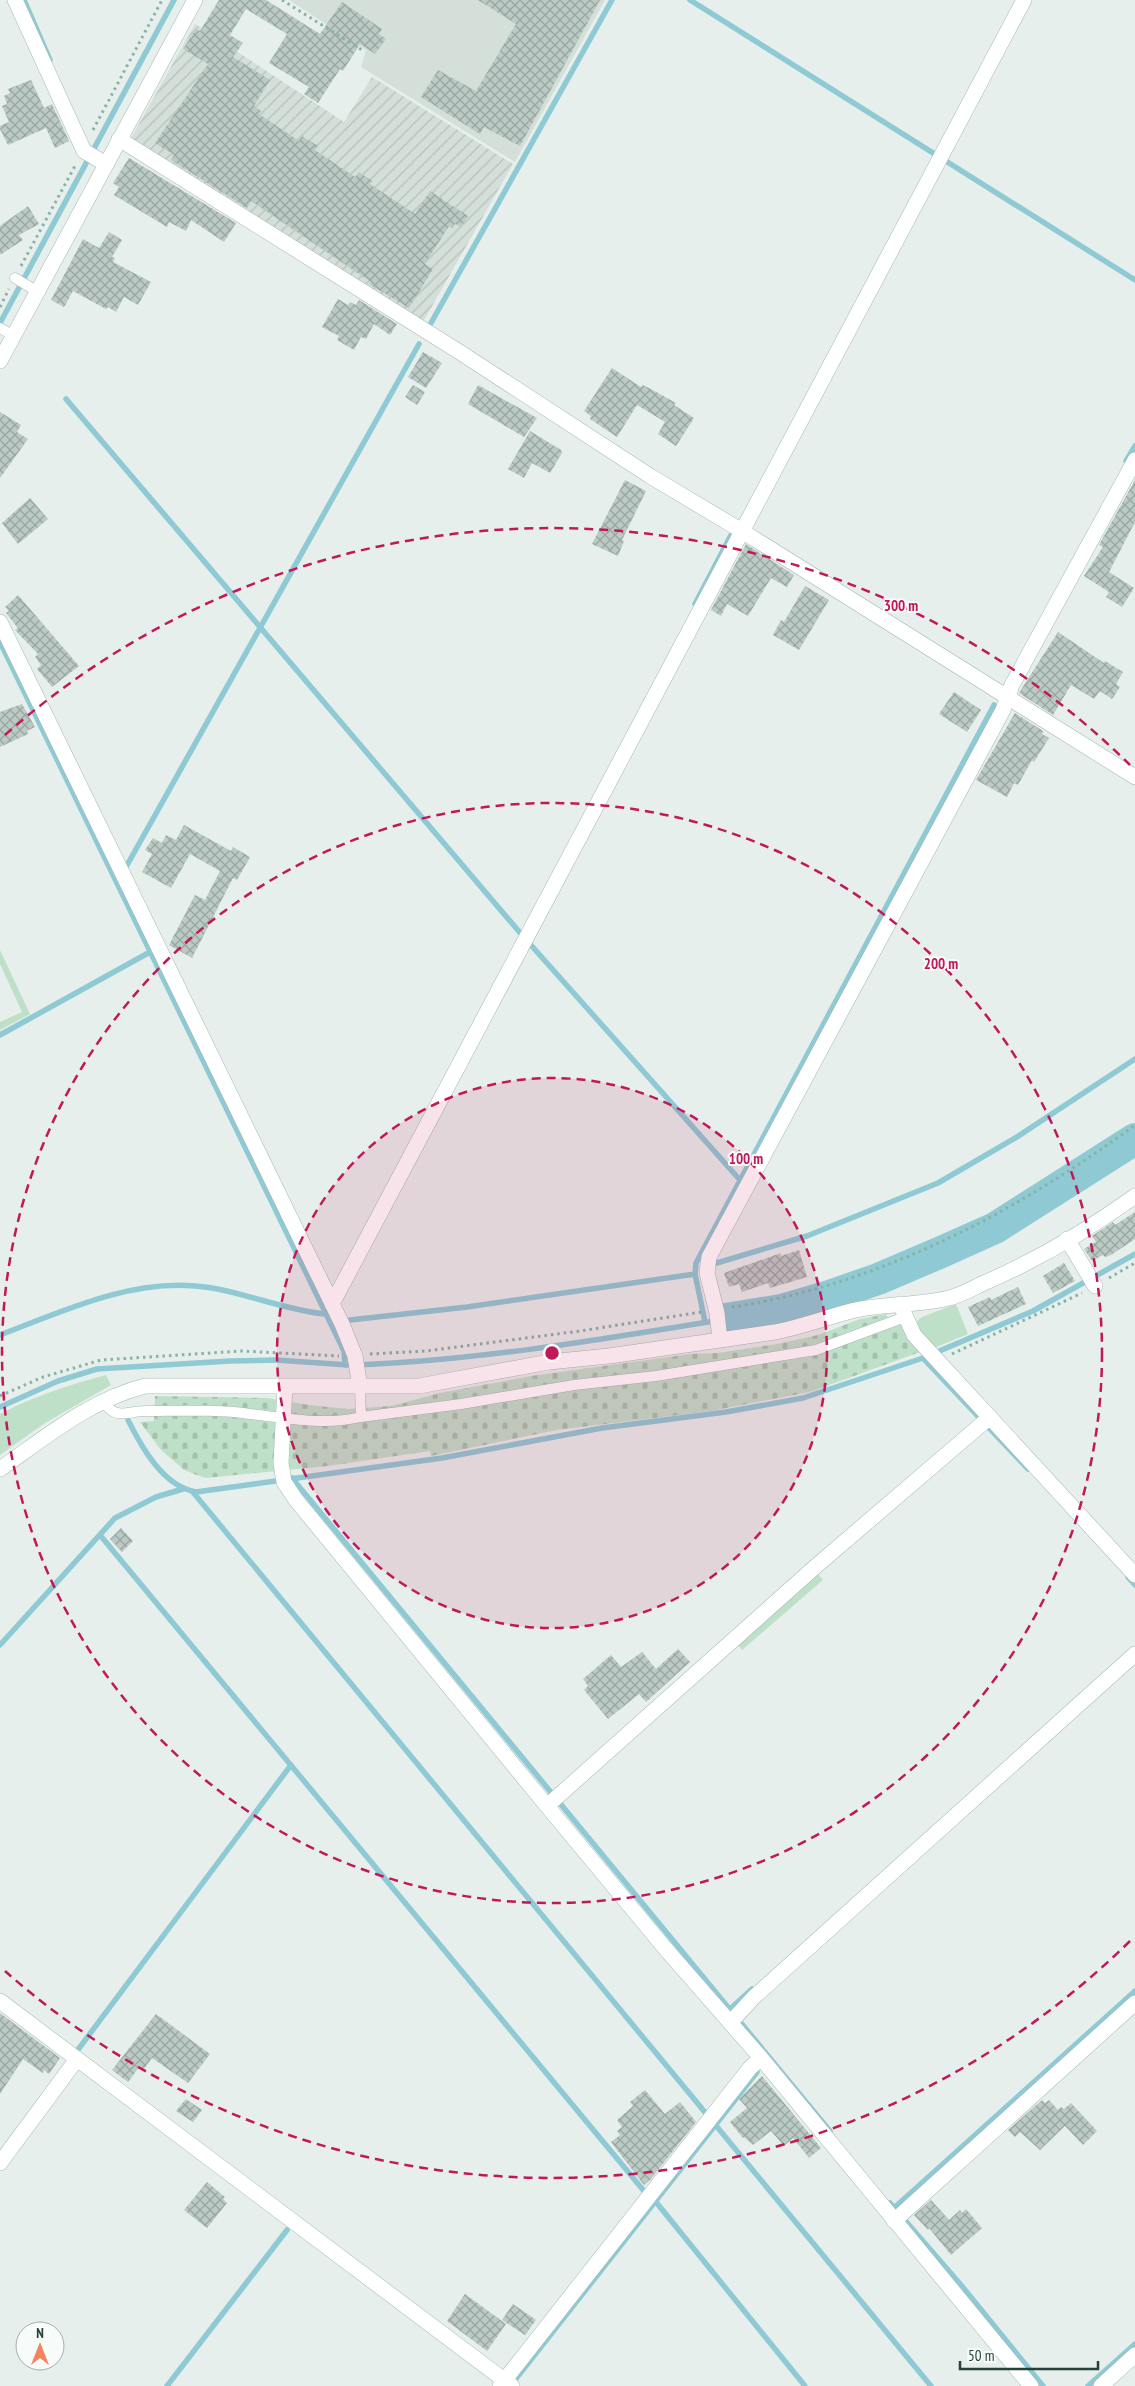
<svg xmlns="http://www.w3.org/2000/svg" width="1135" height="2386" font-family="'PT Sans Narrow',sans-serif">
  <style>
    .built { fill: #d4dfda }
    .industrial { fill: url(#industrial-furrows) }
    .green { fill: #bfe0c8 }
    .cemetery { fill: url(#cemetery-stones) }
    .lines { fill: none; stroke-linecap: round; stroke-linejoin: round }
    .stream { stroke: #8ec9d4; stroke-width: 5.5 }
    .river { stroke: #8ec9d4; stroke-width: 32 }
    .building { fill: url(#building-cross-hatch) }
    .service-casing { stroke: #a8b8b2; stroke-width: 11 }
    .minor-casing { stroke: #a8b8b2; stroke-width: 16 }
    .tertiary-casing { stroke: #a8b8b2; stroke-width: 16 }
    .path { stroke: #86b3a5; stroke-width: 3; stroke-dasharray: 2.5 4; stroke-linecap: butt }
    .service { stroke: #fff; stroke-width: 10 }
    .minor { stroke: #fff; stroke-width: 15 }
    .tertiary { stroke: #fff; stroke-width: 15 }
    .ring { fill: none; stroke: #c2185b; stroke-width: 2.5; stroke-dasharray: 9 6 }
    .centre { fill: #c2185b; stroke: #f7fbf9; stroke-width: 2.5 }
    .ring-label { font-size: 15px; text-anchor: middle; font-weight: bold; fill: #c2185b; stroke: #f7fbf9; stroke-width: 4; stroke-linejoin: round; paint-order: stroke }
  </style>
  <defs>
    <pattern id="industrial-furrows" width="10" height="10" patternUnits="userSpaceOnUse" patternTransform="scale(1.25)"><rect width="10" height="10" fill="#d4dfda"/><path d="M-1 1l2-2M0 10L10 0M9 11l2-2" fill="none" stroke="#b6c1bc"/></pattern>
    <pattern id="cemetery-stones" width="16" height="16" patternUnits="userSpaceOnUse" patternTransform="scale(1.25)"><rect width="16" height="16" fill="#bfe0c8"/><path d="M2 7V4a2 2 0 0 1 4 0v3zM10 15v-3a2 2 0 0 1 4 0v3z" fill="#a4c1ad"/></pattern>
    <pattern id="building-cross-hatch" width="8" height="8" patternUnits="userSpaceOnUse" patternTransform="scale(1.25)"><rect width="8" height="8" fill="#bbcac4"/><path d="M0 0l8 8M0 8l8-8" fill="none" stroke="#98a6a0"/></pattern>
  </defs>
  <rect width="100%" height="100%" fill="#e6efeb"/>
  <path class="built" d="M289,0H605L515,162L361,67L366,50Z"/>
  <path class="industrial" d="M195,24L344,122L372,77L513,164L423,322L131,138Z"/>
  <path class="green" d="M0,950L30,1014L0,1030V1022L22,1012L0,964Z
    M956,1304L968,1334L934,1348L918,1331L915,1323L922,1317Z
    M106,1375L111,1385L45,1423L0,1455V1414C34,1396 69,1385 106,1375Z
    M815,1571L823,1580L742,1650L736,1642Z"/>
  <path class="cemetery" d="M886,1314L892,1325H904L920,1352L810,1392L711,1411L557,1430L431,1456L430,1451L328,1466L205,1478L184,1470L161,1450L140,1422L154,1421L155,1396L267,1398L309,1405L348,1409L391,1406L440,1393L531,1376L690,1354L718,1353L777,1344L818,1335L860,1319Z"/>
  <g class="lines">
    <path class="stream" d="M24,0L50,60
      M690,0L1135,280
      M0,323L174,0
      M431,323L612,0
      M66,399L522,935L740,1180
      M1126,461L1135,446
      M695,604L731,535
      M0,642L344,1351L345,1365
      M126,867L419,344
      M0,1035L150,952
      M710,1265L807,1236L938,1183L1017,1137L1135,1059
      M350,1320L467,1307L695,1274
      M705,1322L695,1274L696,1263L994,705
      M0,1335C61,1312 128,1280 195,1286C237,1289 282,1310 325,1314
      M923,1358L1028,1469
      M358,1365C481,1360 604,1339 726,1319
      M0,1407L58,1381L97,1369L230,1361L276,1360L349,1365
      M128,1420C142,1448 163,1486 196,1492L442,1458L602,1428L726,1412L803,1398L923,1358L1033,1311L1135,1254
      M292,1478L830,2131
      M192,1491L931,2386
      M100,1535L644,2191L656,2202L805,2386
      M1128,1577L1135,1585
      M0,1645L115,1518L156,1497L183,1489
      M730,2009L752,1989
      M77,2051L291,1765
      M890,2203L961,2285L1043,2386
      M894,2208L1135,1991
      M511,2385L757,2072
      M167,2386L287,2230
      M1088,2386L1135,2344"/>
    <path class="river" d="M726,1319L781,1310L829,1296L878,1279L939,1253L995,1228L1135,1139"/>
  </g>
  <path class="building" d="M219,0H266L320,34L342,2L382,29L379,34L386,39L375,54L360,44L343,71L340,69L318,103L304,94L309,87L269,63L287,34L246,9L230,35L243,43L233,57L270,80L254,106L261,111L259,114L299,141L302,136L318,146L315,150L355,177L359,172L372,181L370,184L415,214L430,191L468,216L461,227L455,224L452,228L449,226L425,264L433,269L409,308L369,284L371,282L251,201L247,208L171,160L174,155L155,143L208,64L183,49L196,29L200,31Z
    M478,0H600L520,146L484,127L480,134L421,97L438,70L476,91L516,24Z
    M31,80L44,108L52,104L69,141L55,148L46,128L8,145L0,129V126L9,122L2,106L7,104L4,96L10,93L8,89Z
    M129,158L236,223L224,242L191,220L186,231L169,222L167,227L114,195L119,187L113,183Z
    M28,206L39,224L19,235L23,240L0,255V226Z
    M109,232L122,240L112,257L115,258L113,262L151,282L138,305L124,297L116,312L108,307L106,309L73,291L64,307L51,300L83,239L99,248Z
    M338,299L348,305L350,302L356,305L359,300L397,324L390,335L374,324L366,339L361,337L354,350L337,340L339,336L322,327Z
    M423,352L442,363L426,388L408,377Z
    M612,368L641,387L643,385L649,388L676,403L674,405L694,418L676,446L658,434L665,422L637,405L617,437L590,419L591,416L584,411Z
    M413,385L425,392L417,405L405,397Z
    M478,385L537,418L524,437L468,404Z
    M0,412L21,425L17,432L28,439L0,478Z
    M530,431L561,450L562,453L550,473L532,463L524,478L508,469Z
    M625,480L646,491L622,540L624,541L618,556L592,544Z
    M1135,480V522L1109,572L1134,588L1122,607L1106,597L1109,592L1084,576L1103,547L1099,545Z
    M30,498L48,519L18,544L2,523Z
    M746,544L794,575L787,587L771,578L748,616L727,604L721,616L711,610Z
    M805,586L829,600L799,650L773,635L781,620L784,622Z
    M18,595L79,666L52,687L37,669L41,665L35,657L38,654L15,630L18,628L6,613L9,611L5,607Z
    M1058,632L1104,663L1105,661L1123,672L1116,684L1120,687L1112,699L1100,691L1094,699L1071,685L1053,715L1019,693Z
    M954,692L981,710L967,732L939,714Z
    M22,704L35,727L27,731L28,734L0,747V712Z
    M1015,713L1043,731L1042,734L1049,738L1034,762L1032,760L1018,785L1014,783L1007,797L976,780Z
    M184,825L231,851L233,847L250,857L237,880L233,878L192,958L169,945L195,895L205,900L220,871L190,854L171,888L142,872L152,854L145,850L153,838L162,843L166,835L176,840Z
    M1135,1212V1239L1111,1255L1105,1257L1103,1255L1092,1261L1084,1249L1096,1242L1092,1236L1113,1222L1115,1225Z
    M799,1250L807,1277L770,1288L768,1283L742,1292L739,1284L729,1287L724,1273L781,1253V1256Z
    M1064,1263L1075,1281L1053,1293L1043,1276Z
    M1018,1287L1026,1304L978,1326L968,1307L990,1297L991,1300Z
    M121,1528L133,1541L122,1552L110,1539Z
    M678,1649L690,1662L646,1702L639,1694L608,1719L584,1690L588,1686L583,1679L611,1655L621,1667L642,1652L656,1669Z
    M0,2013L60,2058L49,2074L44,2070L43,2073L23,2059L0,2094Z
    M156,2014L210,2054L188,2083L152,2058L144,2069L140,2066L128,2082L112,2070Z
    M762,2076L821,2148L809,2158L793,2138L784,2146L771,2131L753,2145L744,2137L743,2138L730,2122L747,2108L739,2099Z
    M645,2090L665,2114L680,2102L696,2122L650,2180L644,2185L611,2142L620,2135L617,2131L622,2127L617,2120L633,2106L630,2102Z
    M186,2099L202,2110L193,2122L176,2111Z
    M1042,2100L1045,2103L1049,2100L1058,2110L1061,2107L1064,2109L1071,2103L1097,2131L1083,2145L1065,2126L1040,2150L1020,2132L1015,2137L1008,2130Z
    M207,2182L225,2197L223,2199L227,2203L207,2228L184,2210Z
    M931,2200L949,2220L960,2210L962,2213L966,2209L982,2228L951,2255L929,2228L928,2230L914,2215Z
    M465,2294L506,2324L487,2351L447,2321Z
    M513,2304L536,2320L525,2335L502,2320Z"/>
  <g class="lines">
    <g class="service-casing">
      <path id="service" d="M15,278L38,292
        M0,328L14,336
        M103,1401C116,1421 126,1411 146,1411C181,1411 216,1409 250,1414C289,1418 322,1426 361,1417L360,1387
        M361,1417L461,1404L574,1385L656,1376L816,1350L905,1317"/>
    </g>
    <g class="minor-casing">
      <path id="minor" d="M15,0L84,151L106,164
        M119,139L458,351L650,476L742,531L1135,777
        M0,622L342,1324L355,1356L360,1387
        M1067,1239L1095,1286
        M332,1304L1024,0
        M900,1304L914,1335L1135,1575
        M720,1340L717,1313L707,1273L709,1257L1003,710L1012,685L1135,460
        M285,1386L281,1463L284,1482L296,1500L547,1806L664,1947L761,2058L1031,2386
        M0,1469C46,1437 90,1400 145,1386H419L549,1362L609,1356L775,1332C801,1327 825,1318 851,1311C883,1303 917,1306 949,1298C961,1295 973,1288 984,1283C1037,1260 1088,1230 1135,1196
        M547,1806L815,1567L990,1417
        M0,2001L512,2386
        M730,2023L754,1997L1135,1654
        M0,2163L77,2059
        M894,2221L1135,2003
        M500,2386L750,2068L761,2058
        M1101,2386L1135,2355"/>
    </g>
    <g class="tertiary-casing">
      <path id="tertiary" d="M0,361L195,0"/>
    </g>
    <path class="path" d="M282,0L362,50
      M93,130L162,0
      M21,266L76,164
      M0,307L9,289
      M1109,1278L1135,1263
      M732,1307C878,1285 1017,1212 1135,1125
      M370,1354L426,1351L580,1331L701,1312
      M952,1354L1082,1293
      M0,1396L43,1377L101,1360L242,1351L339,1356"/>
    <use href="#service" class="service"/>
    <use href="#minor" class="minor"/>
    <use href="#tertiary" class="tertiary"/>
  </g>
  <circle cx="552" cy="1353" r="275" fill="#c2185b" fill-opacity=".12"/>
  <g class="ring">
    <circle cx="552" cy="1353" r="275"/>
    <circle cx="552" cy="1353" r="550"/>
    <path d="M1130 1941A825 825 0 0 1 5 1971M5 735A825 825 0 0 1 1130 765"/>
  </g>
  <circle cx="552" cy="1353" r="8" class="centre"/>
  <g class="ring-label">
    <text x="901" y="611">300 m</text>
    <text x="941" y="969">200 m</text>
    <text x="746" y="1164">100 m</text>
  </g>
  <g transform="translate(40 2346)"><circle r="24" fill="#f7fbf9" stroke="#a3b1ad"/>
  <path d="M0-4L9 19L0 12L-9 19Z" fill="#f4845f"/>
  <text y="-8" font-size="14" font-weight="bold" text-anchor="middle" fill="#24423a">N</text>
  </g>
  <path d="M960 2361v8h138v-8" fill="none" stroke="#24423a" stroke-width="2.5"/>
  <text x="968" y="2361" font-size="15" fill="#24423a" stroke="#f7fbf9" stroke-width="4" paint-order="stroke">50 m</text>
</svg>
